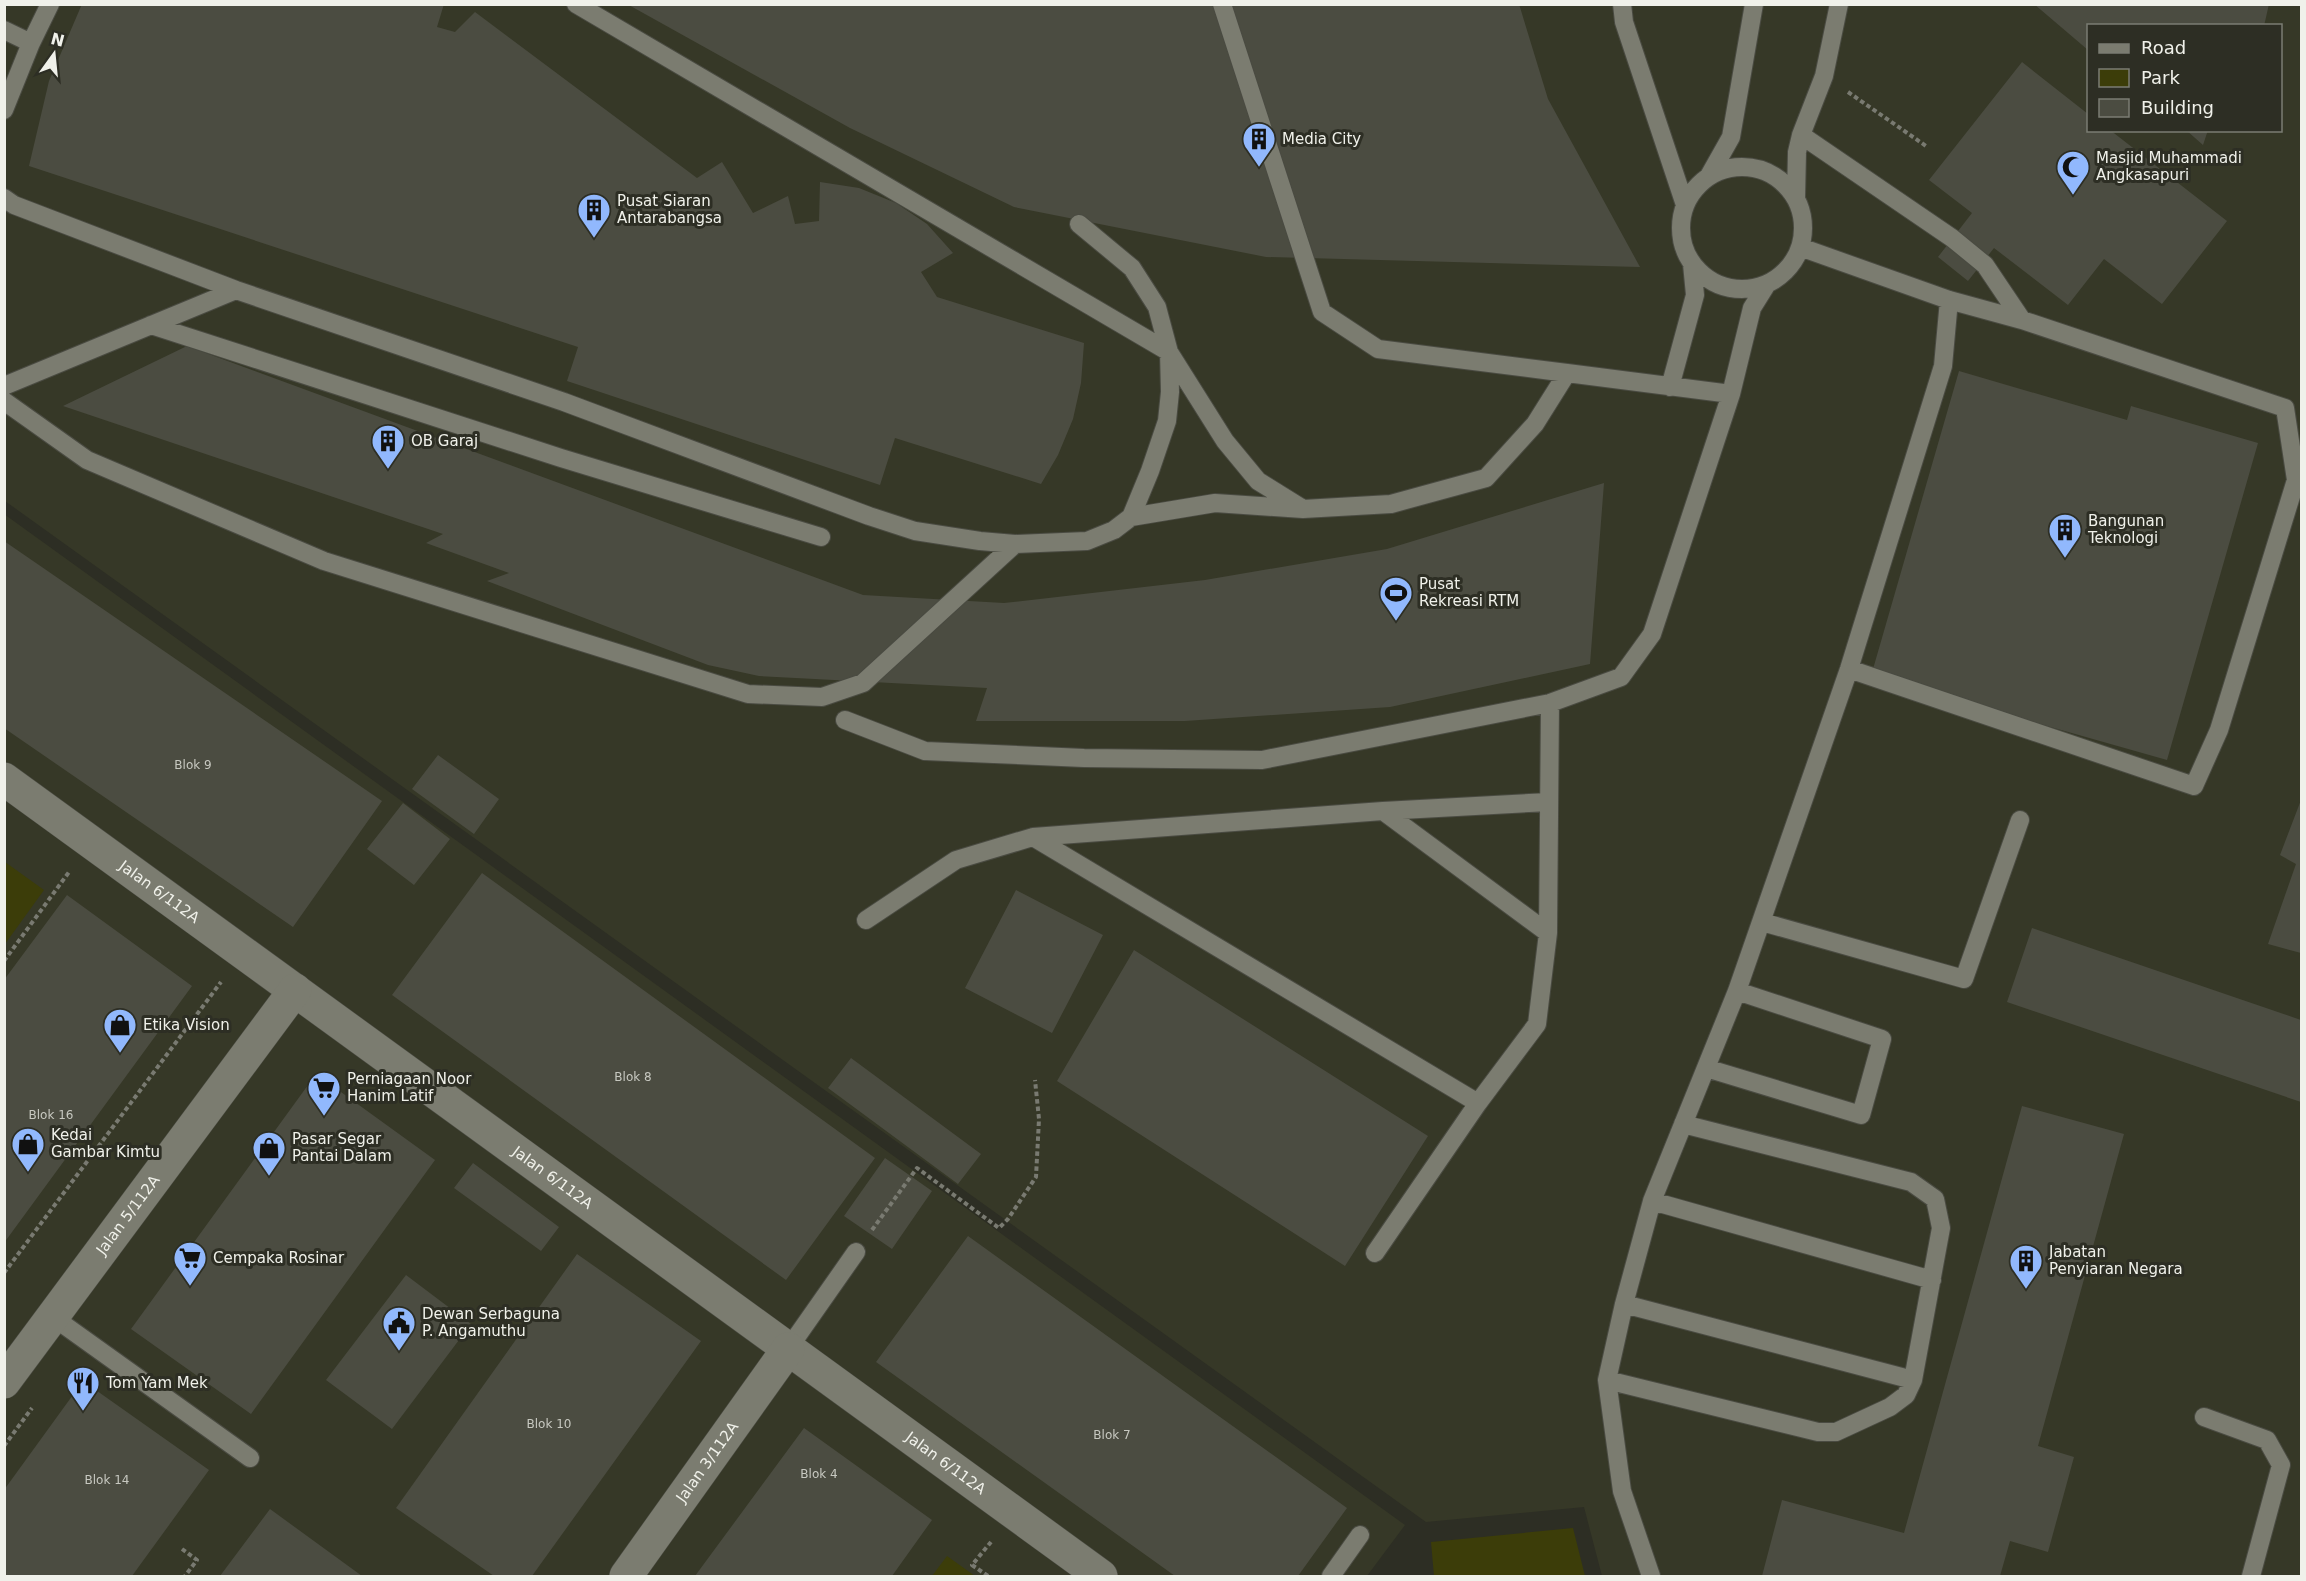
<svg xmlns="http://www.w3.org/2000/svg" width="2306" height="1581" font-family="'DejaVu Sans',sans-serif">
  <style>
    .built { fill: #363827; fill-rule: evenodd }
    .green { fill: #3c3d09 }
    .building { fill: #4b4c41 }
    .lines { fill: none; stroke-linecap: round; stroke-linejoin: round }
    .lane-casing { stroke: #4a4b42; stroke-width: 20 }
    .street-casing { stroke: #4a4b42; stroke-width: 34 }
    .path { stroke: #797a71; stroke-width: 4; stroke-dasharray: 4.5 3; stroke-linecap: butt }
    .lane { stroke: #7b7c70; stroke-width: 18 }
    .street { stroke: #7b7c70; stroke-width: 33 }
    .labels { text-anchor: middle; dominant-baseline: central; stroke-width: 6; stroke-linejoin: round; paint-order: stroke }
    .number-label { font-size: 12px; fill: #c7c8c0 }
    .poi-label { font-size: 15px; fill: #f0f1ea; stroke: #2d2e24; text-anchor: start }
    .street-label { font-size: 15px; fill: #f0f1ea; stroke: #2d2e24 }
  </style>
  <rect width="100%" height="100%" fill="#2d2e24"/>
  <path class="built" d="M5,5H2301V1576H1602L1584,1507L1426,1522L5,501ZM2088,26H2280V130H2088Z
    M4,514L1405,1525L1367,1576H5Z"/>
  <path class="green" d="M5,862L44,890L5,944Z
    M1573,1528L1585,1576H1434L1431,1542Z
    M947,1556L975,1576H932Z"/>
  <path class="building" d="M82,4H444L437,27L455,32L475,12L697,178L722,162L753,213L788,196L795,224L819,221L820,182L859,188L896,203L927,224L953,253L921,272L937,297L1084,343L1081,383L1073,419L1058,455L1041,484L895,438L880,485L567,381L578,347L29,166L49,81Z
    M627,4H1519L1548,99L1640,267L1266,257L1014,207L850,128Z
    M2034,4H2269L2264,26H2088V50Z
    M2022,62L2088,114V130H2110L2227,221L2162,304L2104,259L2068,305L1994,248L1968,281L1938,257L1972,213L1929,180Z
    M2186,130H2208L2203,145Z
    M187,346L863,595L1004,603L1205,580L1387,549L1604,483L1590,664L1390,707L1185,721H976L987,688L759,676L708,665L487,581L509,573L426,543L443,534L63,406Z
    M1959,371L2127,420L2131,406L2258,443L2167,760L1871,676Z
    M4,541L382,801L293,927L4,728Z
    M438,755L499,799L474,834L412,789Z
    M2301,800V953L2268,944L2296,864L2280,855Z
    M403,803L450,839L414,885L367,849Z
    M482,873L875,1158L786,1280L392,995Z
    M1016,890L1103,935L1052,1033L965,988Z
    M67,895L192,986L4,1243V980Z
    M2032,928L2301,1020V1102L2007,1002Z
    M1134,950L1428,1136L1345,1266L1057,1081Z
    M851,1058L981,1154L958,1184L828,1088Z
    M316,1074L435,1160L251,1414L131,1329Z
    M2022,1106L2124,1134L2038,1446L2074,1457L2048,1552L2010,1541L2000,1576H1762L1782,1500L1904,1533Z
    M885,1158L932,1191L892,1249L844,1216Z
    M473,1163L559,1227L541,1251L454,1188Z
    M968,1236L1347,1508L1298,1576H1175L876,1362Z
    M577,1254L701,1341L532,1576H494L396,1508Z
    M406,1275L471,1324L392,1429L326,1380Z
    M83,1381L209,1470L132,1576H4V1490Z
    M804,1428L932,1520L892,1576H695Z
    M270,1509L362,1576H220Z"/>
  <g class="lines">
    <g class="lane-casing">
      <path id="lane" d="M576,4L1169,352L1225,441L1258,481L1303,509
        M1222,4L1322,312L1378,349L1567,373
        M1622,4L1624,22L1685,205
        M4,30L31,43
        M4,110L31,43L50,4
        M1801,135L1952,238L1985,265L2022,320
        M1681 228a61 61 0 1 1 122 0a61 61 0 1 1-122 0Z
        M1709,176L1731,137L1754,4
        M4,198L14,205L236,290L564,402L869,516L915,531L980,541L1015,544L1087,541L1114,530L1131,517L1150,471L1167,421L1170,392L1169,352L1157,307L1132,268L1079,224
        M1796,198L1797,152L1801,135L1824,76L1839,4
        M1800,247L1949,300L2022,320L2285,408L2296,480L2219,730L2194,786L1849,669
        M151,325L561,458L821,537
        M4,386L236,290
        M1670,387L1695,295L1692,264
        M4,401L87,460L324,561L748,694L822,697L863,683L1015,544
        M1131,517L1215,503L1303,509L1391,504L1486,478L1535,424L1567,373L1731,394
        M845,720L925,751L1084,758L1262,760L1550,703L1621,677L1652,634L1731,394L1752,308L1767,284
        M1033,837L1478,1103
        M866,920L956,860L1033,837L1383,811
        M1762,922L1964,979L2020,820
        M1548,933L1383,811L1549,802
        M1706,1068L1861,1115L1882,1039L1737,991
        M1652,1201L1932,1280
        M1375,1253L1478,1103L1537,1024L1548,933L1550,703
        M1624,1304L1913,1380
        M53,1317L250,1458
        M788,1349L856,1252
        M1607,1380L1818,1432H1836L1890,1407L1906,1395L1913,1380L1941,1228L1935,1199L1911,1182L1683,1124
        M2204,1417L2267,1440L2281,1465L2251,1576
        M1331,1576L1360,1535
        M1651,1576L1622,1491L1607,1380L1624,1304L1652,1201L1737,991L1849,669L1943,366L1949,300"/>
    </g>
    <g class="street-casing">
      <g id="street">
        <path id="s1" d="M4,779L1101,1576"/>
        <path id="s2" d="M4,1382L295,990"/>
        <path id="s3" d="M626,1576L788,1349"/>
      </g>
    </g>
    <path class="path" d="M1848,92L1926,146
      M4,961L69,872
      M872,1230L917,1168L999,1228L1008,1219L1036,1177L1039,1119L1035,1080
      M4,1273L221,982
      M4,1446L32,1408
      M182,1549L197,1560L185,1576
      M988,1576L972,1565L991,1542"/>
    <use href="#lane" class="lane"/>
    <use href="#street" class="street"/>
  </g>
  <defs>
    <g id="building-pin" transform="scale(1.725)"><path d="M0 17L-7.5 6A9.5 9.5 0 1 1 7.5 6Z" fill="#91b8fd" stroke="#2d2e24"/><path d="M-4-6H4V6H1V3H-1V6H-4ZM-2.5-4.3h1.7v1.8h-1.7ZM.8-4.3h1.7v1.8H.8ZM-2.5-1h1.7V.8h-1.7ZM.8-1h1.7V.8H.8Z" fill="#111"/></g>
    <g id="mosque-pin" transform="scale(1.725)"><path d="M0 17L-7.5 6A9.5 9.5 0 1 1 7.5 6Z" fill="#91b8fd" stroke="#2d2e24"/><path d="M3.5-4.9A6 6 0 1 0 3.5 4.9A5 5 0 1 1 3.5-4.9Z" fill="#111"/></g>
    <g id="stadium-pin" transform="scale(1.725)"><path d="M0 17L-7.5 6A9.5 9.5 0 1 1 7.5 6Z" fill="#91b8fd" stroke="#2d2e24"/><path d="M0-5a6.5 5 0 1 0 0 10a6.5 5 0 1 0 0-10ZM-3.5-1.8h7v3.6h-7Z" fill="#111"/></g>
    <g id="shop-pin" transform="scale(1.725)"><path d="M0 17L-7.5 6A9.5 9.5 0 1 1 7.5 6Z" fill="#91b8fd" stroke="#2d2e24"/><path d="M-5-2.5h2.3a2.7 3.5 0 0 1 5.4 0H5L5.5 6h-11ZM-1.5-2.5h3a1.5 2.3 0 0 0-3 0Z" fill="#111"/></g>
    <g id="supermarket-pin" transform="scale(1.725)"><path d="M0 17L-7.5 6A9.5 9.5 0 1 1 7.5 6Z" fill="#91b8fd" stroke="#2d2e24"/><path d="M-6-5.5h2.5l.6 2H6L4.5 2H-2.5L-4.4-4H-6ZM-1.5 3.2a1.3 1.3 0 1 0 .1 0ZM3 3.2a1.3 1.3 0 1 0 .1 0Z" fill="#111"/></g>
    <g id="civic-pin" transform="scale(1.725)"><path d="M0 17L-7.5 6A9.5 9.5 0 1 1 7.5 6Z" fill="#91b8fd" stroke="#2d2e24"/><path d="M-.6-6.5H3V-4.5H.6V-3L4-1V1h2V6H-6V1h2V-1L-.6-3ZM-1.2 2.5V6h2.4V2.5Z" fill="#111"/></g>
    <g id="restaurant-pin" transform="scale(1.725)"><path d="M0 17L-7.5 6A9.5 9.5 0 1 1 7.5 6Z" fill="#91b8fd" stroke="#2d2e24"/><path d="M-5-6h1v4h1v-4h1v4h1v-4h1v5L-1.5 .5V6h-2V.5L-5-1ZM5-6V6H3V1.5H1.5Q1.5-4 5-6Z" fill="#111"/></g>
  </defs>
  <g fill-rule="evenodd">
    <use href="#building-pin" x="1259" y="139"/>
    <use href="#mosque-pin" x="2073" y="167"/>
    <use href="#building-pin" x="594" y="210"/>
    <use href="#building-pin" x="388" y="441"/>
    <use href="#building-pin" x="2065" y="530"/>
    <use href="#stadium-pin" x="1396" y="593"/>
    <use href="#shop-pin" x="120" y="1025"/>
    <use href="#supermarket-pin" x="324" y="1088"/>
    <use href="#shop-pin" x="28" y="1144"/>
    <use href="#shop-pin" x="269" y="1148"/>
    <use href="#supermarket-pin" x="190" y="1258"/>
    <use href="#building-pin" x="2026" y="1261"/>
    <use href="#civic-pin" x="399" y="1323"/>
    <use href="#restaurant-pin" x="83" y="1383"/>
  </g>
  <g class="labels">
    <g class="number-label">
      <text x="193" y="765">Blok 9</text>
      <text x="633" y="1077">Blok 8</text>
      <text x="51" y="1115">Blok 16</text>
      <text x="549" y="1424">Blok 10</text>
      <text x="1112" y="1435">Blok 7</text>
      <text x="819" y="1474">Blok 4</text>
      <text x="107" y="1480">Blok 14</text>
    </g>
    <g class="poi-label">
      <text x="1282" y="139">Media City</text>
      <text x="2096" y="158">Masjid Muhammadi<tspan x="2096" dy="17">Angkasapuri</tspan></text>
      <text x="617" y="201">Pusat Siaran<tspan x="617" dy="17">Antarabangsa</tspan></text>
      <text x="411" y="441">OB Garaj</text>
      <text x="2088" y="521">Bangunan<tspan x="2088" dy="17">Teknologi</tspan></text>
      <text x="1419" y="584">Pusat<tspan x="1419" dy="17">Rekreasi RTM</tspan></text>
      <text x="143" y="1025">Etika Vision</text>
      <text x="347" y="1079">Perniagaan Noor<tspan x="347" dy="17">Hanim Latif</tspan></text>
      <text x="51" y="1135">Kedai<tspan x="51" dy="17">Gambar Kimtu</tspan></text>
      <text x="292" y="1139">Pasar Segar<tspan x="292" dy="17">Pantai Dalam</tspan></text>
      <text x="2049" y="1252">Jabatan<tspan x="2049" dy="17">Penyiaran Negara</tspan></text>
      <text x="213" y="1258">Cempaka Rosinar</text>
      <text x="422" y="1314">Dewan Serbaguna<tspan x="422" dy="17">P. Angamuthu</tspan></text>
      <text x="106" y="1383">Tom Yam Mek</text>
    </g>
    <g class="street-label">
      <text stroke="none"><textPath href="#s1" startOffset="192">Jalan 6/112A</textPath></text>
      <text stroke="none"><textPath href="#s1" startOffset="678">Jalan 6/112A</textPath></text>
      <text stroke="none"><textPath href="#s2" startOffset="208">Jalan 5/112A</textPath></text>
      <text stroke="none"><textPath href="#s3" startOffset="140">Jalan 3/112A</textPath></text>
      <text stroke="none"><textPath href="#s1" startOffset="1164">Jalan 6/112A</textPath></text>
    </g>
  </g>
  <rect width="2306" height="1581" fill="none" stroke="#f0f1ea" stroke-width="12"/>
  <rect x="2087" y="24" width="195" height="108" fill="#2d2e24" stroke="#7b7c73" stroke-width="1.5"/>
  <rect x="2099" y="44" width="30" height="9" fill="#7b7c70" stroke="#7b7c73" stroke-width="1.5"/>
  <text x="2141" y="54" font-size="18" fill="#f0f1ea">Road</text>
  <rect x="2099" y="69" width="30" height="18" fill="#3c3d09" stroke="#7b7c73" stroke-width="1.5"/>
  <text x="2141" y="84" font-size="18" fill="#f0f1ea">Park</text>
  <rect x="2099" y="99" width="30" height="18" fill="#4b4c41" stroke="#7b7c73" stroke-width="1.5"/>
  <text x="2141" y="114" font-size="18" fill="#f0f1ea">Building</text>
  <g transform="translate(54 54) rotate(15)" stroke="#2d2e24" stroke-width="4.5" paint-order="stroke">
  <path d="M0-4.5L10 22L0 15L-10 22Z" fill="#f0f1ea"/>
  <text y="-9" font-size="16" font-weight="bold" text-anchor="middle" fill="#f0f1ea">N</text>
  </g>
</svg>
